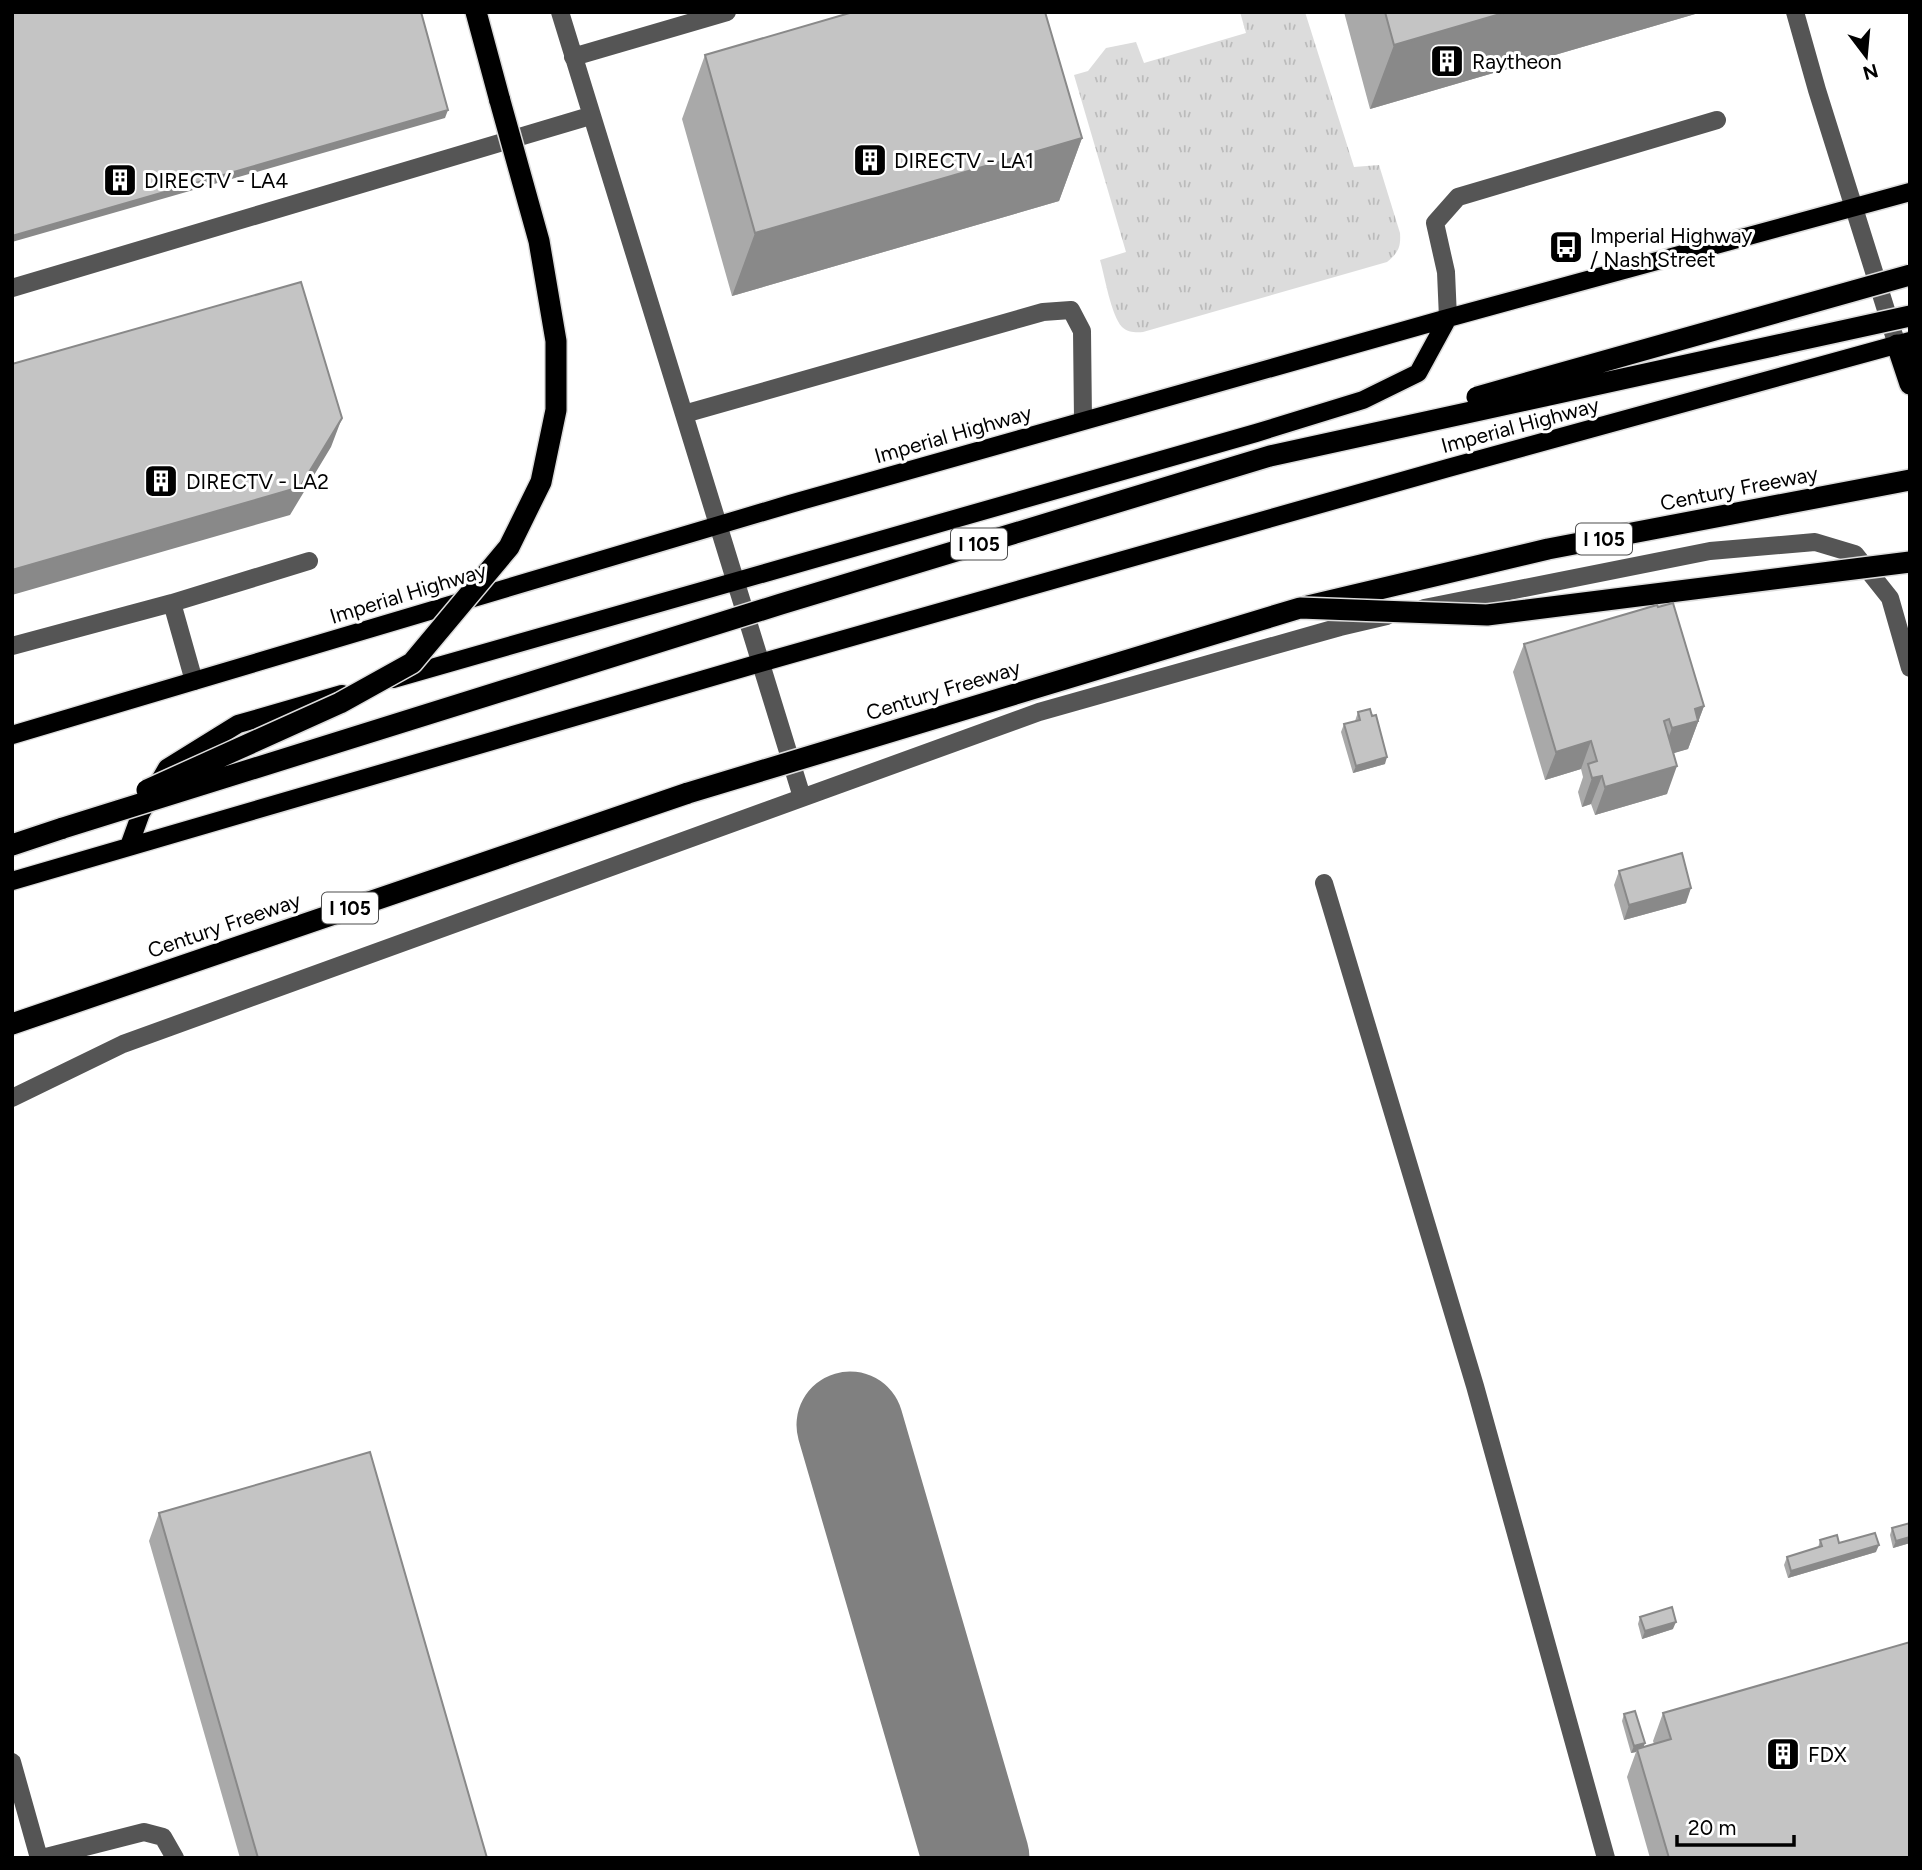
<svg xmlns="http://www.w3.org/2000/svg" width="1922" height="1870" font-family="Figtree,sans-serif">
  <style>
    .grass { fill: url(#grass-tufts) }
    .lines { fill: none; stroke-linecap: round; stroke-linejoin: round }
    .taxiway { stroke: #808080; stroke-width: 107 }
    .major-casing { stroke: #dbdbdb; stroke-width: 21 }
    .highway-casing { stroke: #dbdbdb; stroke-width: 24 }
    .minor { stroke: #555; stroke-width: 18 }
    .major { stroke: #000; stroke-width: 18 }
    .highway { stroke: #000; stroke-width: 21 }
    .highway-bridge-casing { stroke: #dbdbdb; stroke-width: 24; stroke-linecap: butt }
    .highway-bridge { stroke: #000; stroke-width: 21 }
    .wall { fill: #a9a9a9 }
    .shaded-wall { fill: #898989 }
    .building { fill: #c4c4c4; stroke: #898989; stroke-width: 2 }
    .labels { text-anchor: middle; dominant-baseline: central; stroke-width: 6; stroke-linejoin: round; paint-order: stroke }
    .shield { fill: #fff; stroke: #4c4c4c; stroke-width: 2 }
    .shield-label { font-size: 19px; font-weight: bold; fill: #000 }
    .poi-label { font-size: 21px; fill: #000; stroke: #fff; text-anchor: start }
    .street-label { font-size: 21px; fill: #000; stroke: #fff }
  </style>
  <defs>
    <pattern id="grass-tufts" width="24" height="20" patternUnits="userSpaceOnUse" patternTransform="scale(1.75)"><rect width="24" height="20" fill="#dcdcdc"/><path d="M3 7l-1-3M5 7V3M7 7l1-3M15 17l-1-3M17 17v-4M19 17l1-3" fill="none" stroke="#bbb"/></pattern>
  </defs>
  <rect width="100%" height="100%" fill="#fff"/>
  <path class="grass" d="M1240,12H1305L1354,167L1379,165L1400,233C1401,247 1398,253 1387,262L1143,332C1136,333 1127,332 1122,327C1111,315 1105,277 1100,260L1126,252L1074,75L1088,71L1106,48L1136,42L1144,63L1246,33Z"/>
  <g class="lines">
    <path class="taxiway" d="M850,1425L976,1858"/>
    <g class="major-casing">
      <path id="major" d="M393,679L1256,433L1363,400L1418,373L1448,318
        M12,735L790,504L1448,318L1910,192
        M129,846L141,813L167,768L238,724L342,694
        M12,881L760,663L1448,468L1910,341"/>
    </g>
    <g class="highway-casing">
      <path id="highway" d="M476,12L500,101
        M1897,345L1910,384
        M1308,606L1548,549L1910,480
        M12,845L63,828
        M12,1024L688,793"/>
    </g>
    <path class="minor" d="M560,12L802,797
      M1795,12L1817,90L1897,345
      M573,57L727,12
      M12,288L590,116
      M1448,318L1446,272L1435,223L1458,197L1717,120
      M684,414L1043,312L1071,310L1082,331L1083,420
      M172,603L309,561
      M1424,608L1710,551L1815,542L1855,554L1890,598L1910,668
      M12,646L172,603L194,681
      M1324,883L1475,1386L1606,1858
      M12,1098L123,1044L1039,712L1340,627L1387,616
      M12,1762L39,1858
      M42,1858L144,1832L163,1837L175,1858"/>
    <use href="#major" class="major"/>
    <use href="#highway" class="highway"/>
    <g class="highway-bridge-casing">
      <path id="highway-bridge" d="M1477,397L1910,275
        M147,790L340,703L412,663L509,547L541,482L556,410V341L539,241L500,101
        M688,793L1300,608L1487,615L1910,562
        M63,828L781,604L1270,456L1910,316"/>
    </g>
    <use href="#highway-bridge" class="highway-bridge"/>
  </g>
  <path class="wall" d="M1344,12H1702L1370,109Z
    M705,55L1082,138L1059,201L732,296L682,119Z
    M1524,644L1704,706L1688,749L1673,753L1667,794L1595,815L1591,804L1582,807L1578,792L1583,777L1581,769L1545,780L1513,672Z
    M1358,712L1385,764L1353,773L1341,732L1344,724L1355,721Z
    M1619,871L1686,903L1624,920L1614,885Z
    M159,1513L487,1858H240L149,1541Z
    M1910,1523V1543L1893,1548L1890,1535L1892,1528Z
    M1820,1540L1839,1543L1876,1552L1788,1578L1784,1565L1787,1557L1818,1548Z
    M1640,1617L1673,1629L1642,1639L1638,1624Z
    M1663,1713L1910,1858H1650L1627,1777L1636,1752L1631,1753L1622,1721L1624,1714L1645,1743L1643,1747L1654,1744L1653,1741Z"/>
  <path class="shaded-wall" d="M1507,12H1702L1370,109L1394,45Z
    M448,110L445,118L12,242V236Z
    M1082,138L1059,201L732,296L755,233Z
    M342,418L331,447L290,515L12,595V570Z
    M1704,706L1688,749L1661,757L1672,728L1695,709Z
    M1591,741L1581,769L1545,780L1556,752Z
    M1387,757L1385,764L1353,773L1356,766Z
    M1677,766L1667,794L1595,815L1605,787Z
    M1602,776L1591,804L1582,807L1592,778Z
    M1691,888L1686,903L1624,920L1629,905Z
    M1910,1537V1543L1893,1548L1896,1541Z
    M1879,1545L1876,1552L1788,1578L1791,1571Z
    M1676,1622L1673,1629L1642,1639L1645,1631Z
    M1645,1743L1642,1750L1637,1749L1636,1752L1631,1753L1634,1746Z"/>
  <path class="building" d="M12,12H421L448,110L12,236Z
    M853,12H1045L1082,138L755,233L705,55Z
    M1385,12H1507L1394,45Z
    M301,282L342,418L300,487L12,570V364Z
    M1673,603L1704,706L1695,709L1698,721L1672,728L1669,719L1664,721L1677,766L1605,787L1602,776L1592,778L1588,764L1597,761L1591,741L1556,752L1524,644L1657,605L1658,607Z
    M1370,709L1372,716L1376,715L1387,757L1356,766L1344,724L1360,720L1358,712Z
    M1682,853L1691,888L1629,905L1619,871Z
    M370,1452L487,1858H258L159,1513Z
    M1910,1523V1537L1896,1541L1892,1528Z
    M1875,1533L1879,1545L1791,1571L1787,1557L1822,1546L1820,1540L1837,1535L1839,1543Z
    M1672,1607L1676,1622L1645,1631L1640,1617Z
    M1910,1642V1858H1669L1637,1749L1671,1739L1663,1713Z
    M1635,1711L1645,1743L1634,1746L1624,1714Z"/>
  <defs>
    <g id="building-square" transform="scale(1.75)"><rect x="-9" y="-9" width="18" height="18" rx="4" fill="#000" stroke="#fff"/><path d="M-4-6H4V6H1V3H-1V6H-4ZM-2.5-4.3h1.7v1.8h-1.7ZM.8-4.3h1.7v1.8H.8ZM-2.5-1h1.7V.8h-1.7ZM.8-1h1.7V.8H.8Z" fill="#fff"/></g>
    <g id="bus-square" transform="scale(1.75)"><rect x="-9" y="-9" width="18" height="18" rx="4" fill="#000" stroke="#fff"/><path d="M-5-6H5V4H4V6H2V4H-2V6H-4V4H-5ZM-3.5-4V0h7V-4ZM-3.5 1.2v1.5H-2V1.2ZM2 1.2v1.5H3.5V1.2Z" fill="#fff"/></g>
  </defs>
  <g fill-rule="evenodd">
    <use href="#building-square" x="1447" y="61"/>
    <use href="#building-square" x="870" y="160"/>
    <use href="#building-square" x="120" y="180"/>
    <use href="#bus-square" x="1566" y="247"/>
    <use href="#building-square" x="161" y="481"/>
    <use href="#building-square" x="1783" y="1754"/>
  </g>
  <g class="labels">
    <g class="shield">
      <rect x="1576" y="523.5" width="56" height="31" rx="5"/>
      <rect x="951" y="528.5" width="56" height="31" rx="5"/>
      <rect x="322" y="892.5" width="56" height="31" rx="5"/>
    </g>
    <g class="shield-label">
      <text x="1604" y="539">I 105</text>
      <text x="979" y="544">I 105</text>
      <text x="350" y="908">I 105</text>
    </g>
    <g class="poi-label">
      <text x="1472" y="61">Raytheon</text>
      <text x="894" y="160">DIRECTV - LA1</text>
      <text x="144" y="180">DIRECTV - LA4</text>
      <text x="1590" y="235">Imperial Highway<tspan x="1590" dy="24">/ Nash Street</tspan></text>
      <text x="186" y="481">DIRECTV - LA2</text>
      <text x="1808" y="1754">FDX</text>
    </g>
    <g class="street-label">
      <text transform="translate(1520 425) rotate(-15)">Imperial Highway</text>
      <text transform="translate(953 434) rotate(-16)">Imperial Highway</text>
      <text transform="translate(1739 488) rotate(-11)">Century Freeway</text>
      <text transform="translate(408 593) rotate(-17)">Imperial Highway</text>
      <text transform="translate(943 690) rotate(-17)">Century Freeway</text>
      <text transform="translate(224 925) rotate(-19)">Century Freeway</text>
    </g>
  </g>
  <rect width="1922" height="1870" fill="none" stroke="#000000" stroke-width="28"/>
  <g transform="translate(1866 56) rotate(164)" stroke="#ffffff" stroke-width="5" paint-order="stroke">
  <path d="M0-5L12 26L0 18L-12 26Z" fill="#000000"/>
  <text y="-10" font-size="19" font-weight="bold" text-anchor="middle" fill="#000000">N</text>
  </g>
  <path d="M1677 1835v10h117v-10" fill="none" stroke="#000000" stroke-width="3.5"/>
  <text x="1688" y="1835" font-size="21" fill="#000000" stroke="#ffffff" stroke-width="5" paint-order="stroke">20 m</text>
</svg>
